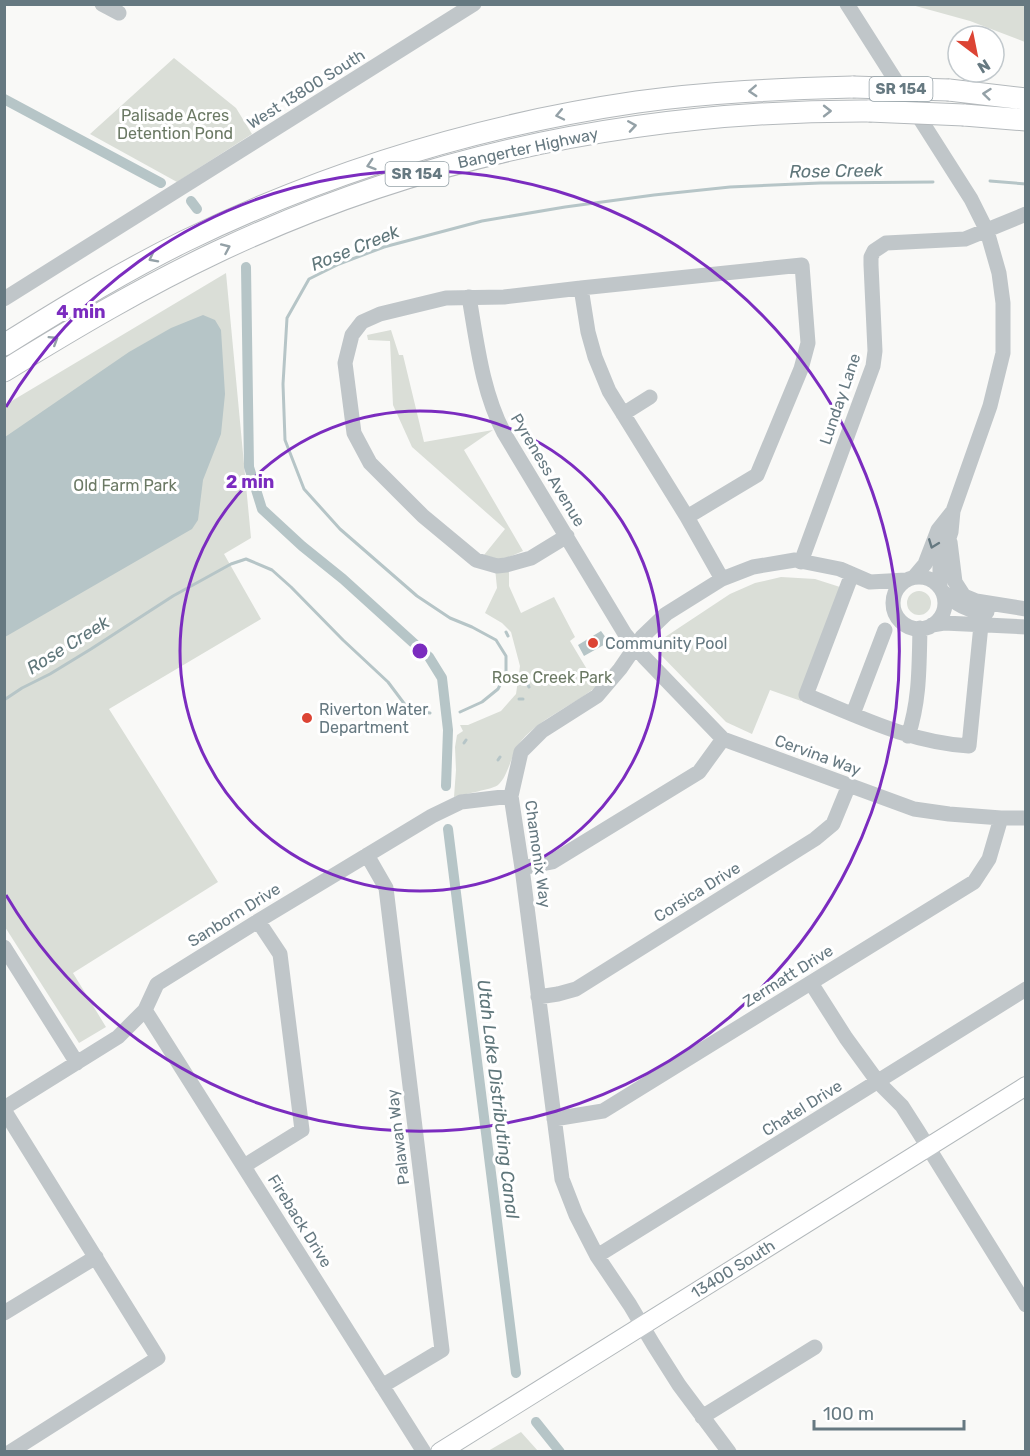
<svg xmlns="http://www.w3.org/2000/svg" width="1030" height="1456" font-family="Rubik,sans-serif">
  <style>
    .green { fill: #daded7 }
    .water { fill: #b6c5c7 }
    .lines { fill: none; stroke-linecap: round; stroke-linejoin: round }
    .stream { stroke: #b6c5c7; stroke-width: 3 }
    .canal { stroke: #b6c5c7; stroke-width: 10 }
    .major-casing { stroke: #b2b8bb; stroke-width: 20 }
    .highway-casing { stroke: #b4b9bc; stroke-width: 23 }
    .minor { stroke: #c0c6c9; stroke-width: 15 }
    .major { stroke: #fff; stroke-width: 18 }
    .highway { stroke: #fff; stroke-width: 21 }
    .highway-bridge-casing { stroke: #b4b9bc; stroke-width: 23; stroke-linecap: butt }
    .highway-bridge { stroke: #fff; stroke-width: 21 }
    .oneway { stroke: #94a1a7 }
    .oneway2 { stroke: #667981 }
    .ring { fill: none; stroke: #7b2cbf; stroke-width: 3 }
    .poi-dot { fill: #dc4434; stroke: #fff; stroke-width: 2 }
    .labels { text-anchor: middle; dominant-baseline: central; stroke-width: 6; stroke-linejoin: round; paint-order: stroke }
    .shield { fill: #fff; stroke: #94a1a7; stroke-width: 1.5 }
    .shield-label { font-size: 15px; font-weight: bold; fill: #667981 }
    .street-label { font-size: 16px; fill: #667981; stroke: #fff }
    .park-label { font-size: 16px; fill: #6b7964; stroke: #fff }
    .poi-label { font-size: 16px; fill: #667981; stroke: #fff; text-anchor: start }
    .water-label { font-size: 18px; font-style: italic; fill: #60777b; stroke: #fff }
    .centre { fill: #7b2cbf; stroke: #fff; stroke-width: 3 }
    .ring-label { font-size: 18px; text-anchor: middle; font-weight: bold; fill: #7b2cbf; stroke: #fff; stroke-width: 6; stroke-linejoin: round; paint-order: stroke }
  </style>
  <rect width="100%" height="100%" fill="#f9f9f7"/>
  <path class="green" d="M912,5H1025V42L970,21Z
    M174,58L236,108L252,134L177,182L90,134Z
    M226,273L251,538L224,554L261,619L109,709L218,882L73,973L106,1027L79,1043L5,927V405Z
    M391,330L399,355H403L424,442L493,430L464,450L523,551L509,557V586L521,613L554,597L575,637L570,641L597,686C573,706 542,717 522,740C511,752 509,776 498,785C494,789 463,794 454,797L456,770L455,747L457,735L463,731L460,725H468L501,711L516,694L520,666L511,632L502,623L485,613L497,588L494,558L484,555L505,529L412,447L393,405L390,341L368,340L367,335Z
    M781,577L815,579L840,587L801,701L770,690L752,734L726,722L656,650V643L730,594L755,583Z
    M907 603a12 12 0 1 1 24 0a12 12 0 1 1-24 0Z
    M521,1432L538,1451H488Z"/>
  <path class="water" d="M203,315L215,320L221,330L225,394L221,434L203,480L198,520L192,529L5,637V437L129,352L171,328Z
    M601,631L609,642L584,656L578,645Z"/>
  <g class="lines">
    <path class="stream" d="M990,181L1026,184
      M506,632L508,636
      M527,683L529,687
      M519,699H523
      M4,700L22,688L50,674L91,649L173,596L231,564L246,559L272,570L291,587L343,640L388,682L409,710L430,713
      M460,712L482,702L498,689L506,673V656L496,640L472,627L450,618L417,596L340,529L304,489L285,440L283,384L287,318L309,279L339,264L384,247L482,221L565,207L654,195L730,187L820,183L933,182
      M464,743L466,740
      M498,760L500,757"/>
    <path class="canal" d="M4,99L161,183
      M191,201L197,209
      M246,267L249,467L262,509L302,546L343,579L429,657L442,678L448,730L446,786
      M448,829L516,1373
      M536,1422L560,1452"/>
    <g class="major-casing">
      <path id="major" d="M440,1452L1026,1086"/>
    </g>
    <g class="highway-casing">
      <path id="highway" d="M949,90L1026,99
        M964,115L1026,120
        M4,345C63,308 122,272 185,241C327,172 480,125 637,102C709,92 781,89 853,87
        M4,371C74,328 143,287 217,252C424,154 642,110 869,111"/>
    </g>
    <path class="minor" d="M102,4L119,13
      M847,4L971,199L987,231L999,273L1003,303V353L990,406L953,511L951,532L940,565V587
      M581,288L588,332L595,357L609,391L687,517L722,579
      M469,297C477,343 482,391 504,433L625,634L644,657L723,739L914,809L949,814L1001,818H1026
      M4,299L474,4
      M623,414L650,397
      M567,536L531,558L506,565L497,566L476,560L423,516L370,463L354,433L345,363L352,335L362,322L380,314L446,298L504,297L581,288L802,265L808,343L801,369L757,475L687,517
      M950,542L955,582L964,596L976,601L1026,609
      M801,562L873,366L875,351L871,265V257L874,251L886,243L965,239L1026,214
      M852,574L806,695C860,717 909,742 969,746L981,625
      M914,577L925,564L938,530L953,511
      M893 603a26 26 0 1 1 52 0a26 26 0 1 1-52 0Z
      M942,591C957,605 966,611 987,612
      M932,625L944,623L1026,627
      M853,714L885,630
      M908,736C920,699 919,666 920,628
      M367,855L386,888L442,1350L382,1386
      M522,868L552,862L699,772L723,739
      M4,947L77,1063
      M811,983L846,1038L878,1082L902,1106L918,1131L1026,1305
      M538,997L558,994L576,989L815,839L833,824L849,785
      M145,1010L424,1452
      M4,1108L118,1037L145,1010L157,984L258,921L432,816L461,802L511,796
      M4,1110L158,1358L10,1452
      M554,1119L603,1111L974,882L989,859L1001,818
      M244,1166L302,1130L280,954L258,921
      M597,1256L1026,989
      M4,1313L96,1257
      M702,1417L815,1347
      M729,1452L679,1385L653,1344L630,1305L597,1256L576,1215L562,1179L522,868L511,796L521,752L542,731L597,696L620,669L642,637L666,614L722,579L753,567L795,560L840,569L870,582L906,580"/>
    <use href="#major" class="major"/>
    <use href="#highway" class="highway"/>
    <g class="highway-bridge-casing">
      <path id="highway-bridge" d="M853,87L949,90
        M869,111L964,115"/>
    </g>
    <use href="#highway-bridge" class="highway-bridge"/>
  </g>
  <defs><path id="oneway-chevron" d="M-2-3.5L2.5 0L-2 3.5" fill="none" stroke-width="1.6" stroke-linecap="round" stroke-linejoin="round" transform="scale(1.5)"/></defs>
  <g class="oneway">
    <use href="#oneway-chevron" transform="translate(753 91) rotate(177)"/>
    <use href="#oneway-chevron" transform="translate(987 94) rotate(-174)"/>
    <use href="#oneway-chevron" transform="translate(827 111)"/>
    <use href="#oneway-chevron" transform="translate(560 115) rotate(168)"/>
    <use href="#oneway-chevron" transform="translate(632 126) rotate(-9)"/>
    <use href="#oneway-chevron" transform="translate(371 165) rotate(162)"/>
    <use href="#oneway-chevron" transform="translate(226 248) rotate(-24)"/>
    <use href="#oneway-chevron" transform="translate(153 258) rotate(153)"/>
    <use href="#oneway-chevron" transform="translate(54 340) rotate(-32)"/>
  </g>
  <use class="oneway2" href="#oneway-chevron" transform="translate(933 544) rotate(111)"/>
  <g class="ring">
    <circle cx="420" cy="651" r="240"/>
    <path d="M6 407A480 480 0 1 1 6 895"/>
  </g>
  <g class="poi-dot">
    <circle cx="593" cy="643" r="6"/>
    <circle cx="307" cy="718" r="6"/>
  </g>
  <g class="labels">
    <g class="shield">
      <rect x="869.5" y="77" width="63" height="24" rx="4.5"/>
      <rect x="385.5" y="162" width="63" height="24" rx="4.5"/>
    </g>
    <g class="shield-label">
      <text x="901" y="89">SR 154</text>
      <text x="417" y="174">SR 154</text>
    </g>
    <g class="street-label">
      <text transform="translate(306 89) rotate(-32)">West 13800 South</text>
      <text transform="translate(528 148) rotate(-12)">Bangerter Highway</text>
      <text transform="translate(840 399) rotate(-71)">Lunday Lane</text>
      <text transform="translate(548 470) rotate(59)">Pyreness Avenue</text>
      <text transform="translate(818 755) rotate(20)">Cervina Way</text>
      <text transform="translate(538 854) rotate(82)">Chamonix Way</text>
      <text transform="translate(697 892) rotate(-32)">Corsica Drive</text>
      <text transform="translate(234 915) rotate(-32)">Sanborn Drive</text>
      <text transform="translate(788 976) rotate(-32)">Zermatt Drive</text>
      <text transform="translate(802 1108) rotate(-32)">Chatel Drive</text>
      <text transform="translate(398 1137) rotate(-97)">Palawan Way</text>
      <text transform="translate(300 1221) rotate(58)">Fireback Drive</text>
      <text transform="translate(733 1269) rotate(-32)">13400 South</text>
    </g>
    <g class="park-label">
      <text x="175" y="115">Palisade Acres<tspan x="175" dy="18">Detention Pond</tspan></text>
      <text x="125" y="485">Old Farm Park</text>
      <text x="552" y="677">Rose Creek Park</text>
    </g>
    <g class="poi-label">
      <text x="605" y="643">Community Pool</text>
      <text x="319" y="709">Riverton Water<tspan x="319" dy="18">Department</tspan></text>
    </g>
    <g class="water-label">
      <text transform="translate(836 171) rotate(-1)">Rose Creek</text>
      <text transform="translate(355 248) rotate(-22)">Rose Creek</text>
      <text transform="translate(68 645) rotate(-32)">Rose Creek</text>
      <text transform="translate(498 1099) rotate(83)">Utah Lake Distributing Canal</text>
    </g>
  </g>
  <circle cx="420" cy="651" r="9" class="centre"/>
  <g class="ring-label">
    <text x="81" y="318">4 min</text>
    <text x="250" y="488">2 min</text>
  </g>
  <rect width="1030" height="1456" fill="none" stroke="#667981" stroke-width="12"/>
  <g transform="translate(976 54) rotate(148)"><circle r="28" fill="#ffffff" stroke="#c2c9cd" stroke-width="1.5"/>
  <path d="M0-4.5L10 22L0 15L-10 22Z" fill="#dc4434"/>
  <text y="-9" font-size="16" font-weight="bold" text-anchor="middle" fill="#667981">N</text>
  </g>
  <path d="M814 1420v9h150v-9" fill="none" stroke="#667981" stroke-width="3"/>
  <text x="823" y="1420" font-size="18" fill="#667981" stroke="#ffffff" stroke-width="4.5" paint-order="stroke">100 m</text>
</svg>
